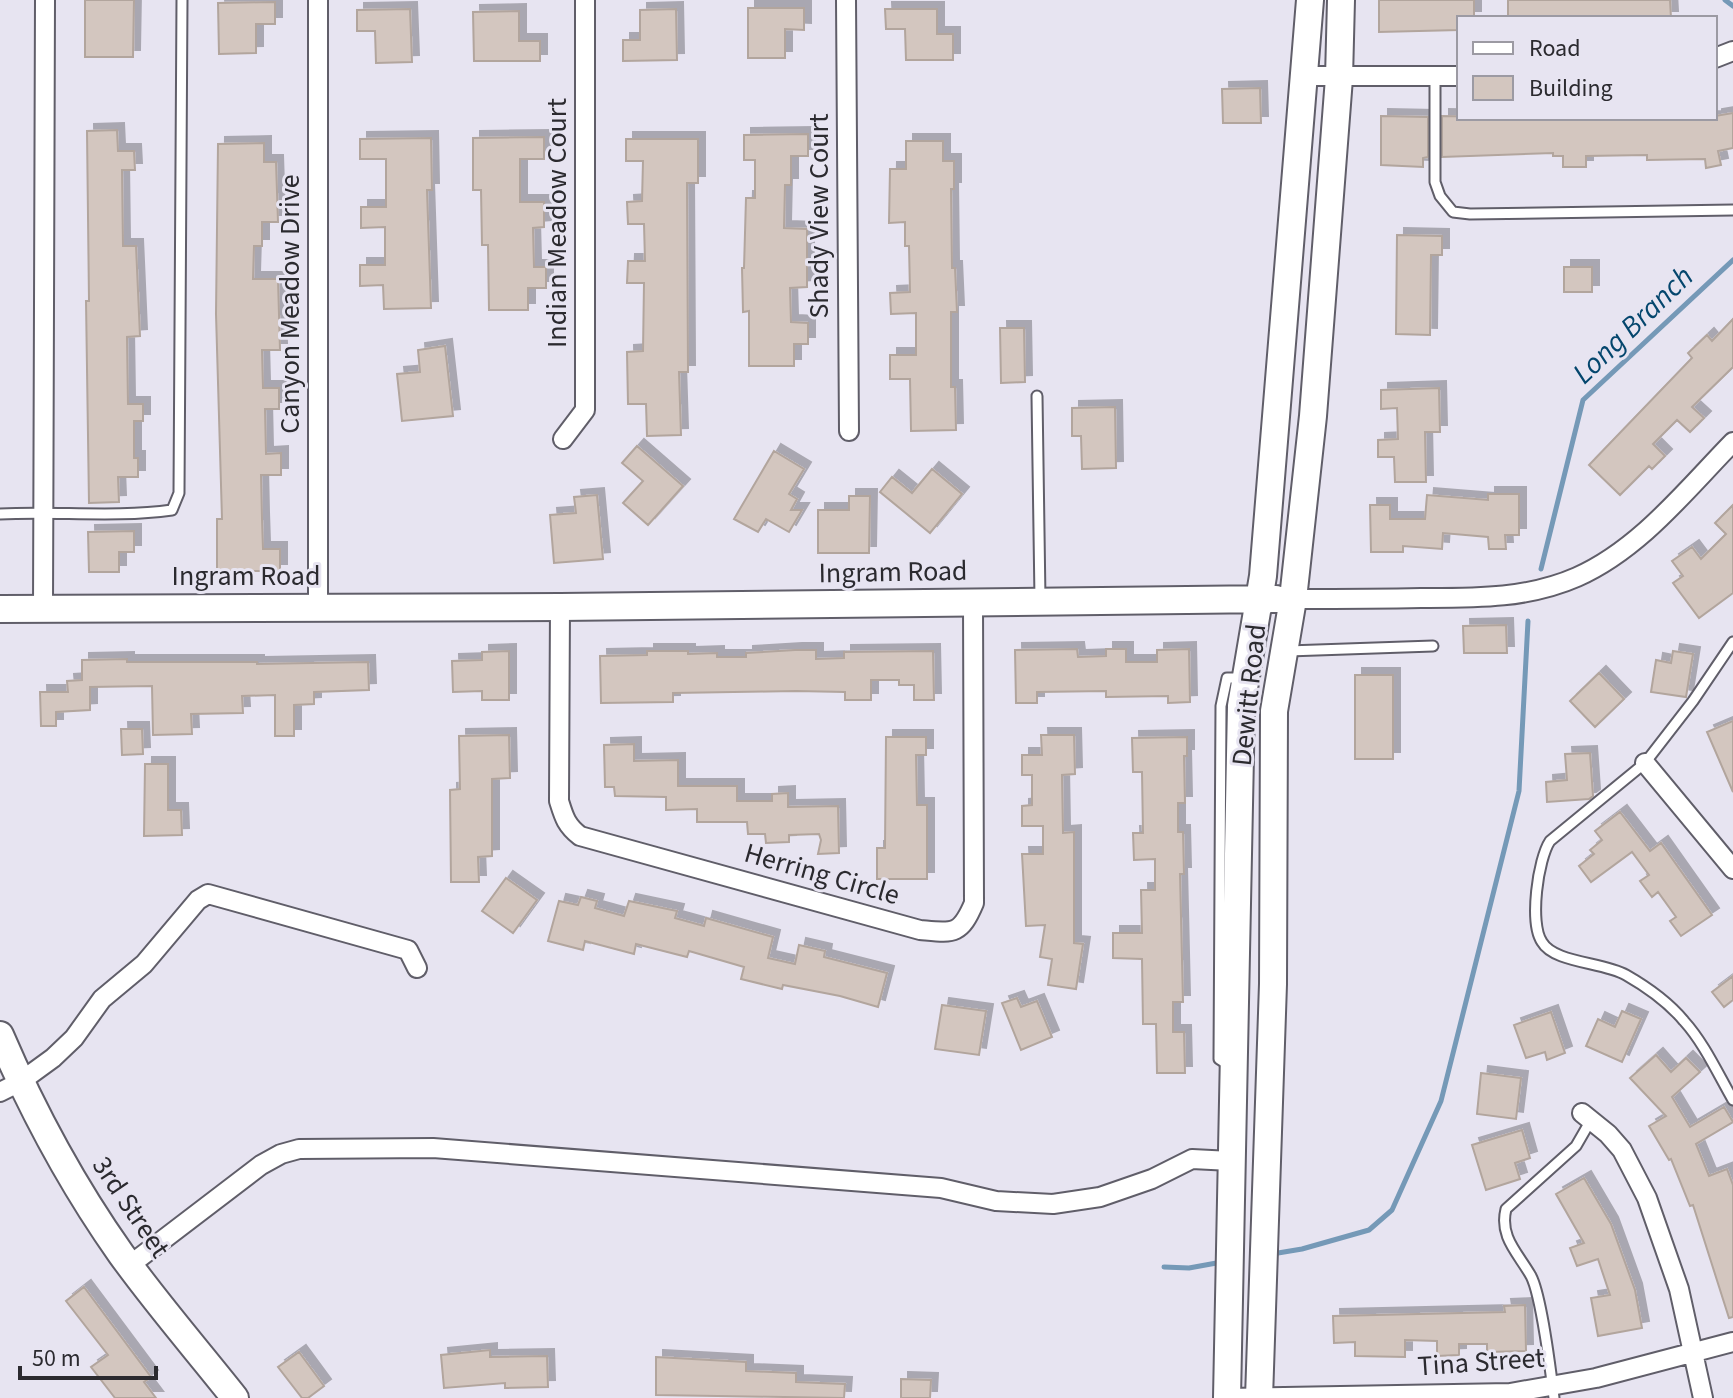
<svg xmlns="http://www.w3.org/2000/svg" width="1733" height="1398" font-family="'Source Sans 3',sans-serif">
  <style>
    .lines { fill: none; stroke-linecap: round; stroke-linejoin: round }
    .stream { stroke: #7599b7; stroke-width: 5 }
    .building { fill: #d3c6bf; stroke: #b2a59d; stroke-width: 2; filter: url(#shadow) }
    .lane-casing { stroke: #605e69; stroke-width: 13 }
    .street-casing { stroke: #605e69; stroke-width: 22 }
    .secondary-casing { stroke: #605e69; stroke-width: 30 }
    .lane { stroke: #fff; stroke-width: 9 }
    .street { stroke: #fff; stroke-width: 18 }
    .secondary { stroke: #fff; stroke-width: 26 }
    .labels { text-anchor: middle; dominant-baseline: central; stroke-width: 6; stroke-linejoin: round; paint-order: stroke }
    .street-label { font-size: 28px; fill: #2b2a2f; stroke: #e7e4f1 }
    .water-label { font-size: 30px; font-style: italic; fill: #04466d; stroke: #e7e4f1 }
  </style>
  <defs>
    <filter id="shadow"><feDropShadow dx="7" dy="-7" stdDeviation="0" flood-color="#0004"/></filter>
  </defs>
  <rect width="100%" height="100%" fill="#e7e4f1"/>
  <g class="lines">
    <path class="stream" d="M1725,0L1733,6
      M1541,569L1583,400L1733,260
      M1272,1254L1302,1249L1369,1230L1392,1210L1441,1101L1519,791L1528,621
      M1164,1267L1189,1268L1222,1262"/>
  </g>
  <path class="building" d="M85,0H134L133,57H85Z
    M1379,0H1474V18H1459V30L1379,32Z
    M1508,0H1670L1671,18H1508Z
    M275,2V24H256V53L219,54L218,3Z
    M748,8H804V30L785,29V58H748Z
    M410,9L412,62L376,63L375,31H357V10Z
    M676,9L677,60L623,61V40H640V10Z
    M885,9H937V34H953V60H906L905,29H886Z
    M519,11V41H540V61H474L473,12Z
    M1260,88L1261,123H1223L1222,89Z
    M1733,113V148L1718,151L1721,165L1706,168L1705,159L1647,160V155L1586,156V167H1563V156H1553V153L1442,157V116L1637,120L1715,118V116Z
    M1381,116L1428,117V157L1423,158V167L1381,165Z
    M117,130L118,151H134L135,170H122L123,246H136L140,336L127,337L128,404H143V421H134V458H138V477H118L119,502L89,503L86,301H89L87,131Z
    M808,134V156H791V185H785L784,228L807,229V287L790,288L791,322L808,323V344H794V366H749V311L743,312L742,268H744L746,198H755V160H744V135Z
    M544,137V159H520V202H544V227L533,228L534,267H546V288H528V310H489L488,245H482L481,190H473V138Z
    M431,138L432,190H427L431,308L384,309L383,285L360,286V265H385V227L361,228V207H386V159H360V139Z
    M626,139H698V183H687L688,372H679L681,435L647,436L646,404H628L627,352L643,351L644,283H627L628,261H645L644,224H628L627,202L642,201L643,161H626Z
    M906,141H943V161H954V189H951L952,268H955L957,312H951V387H955L956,430L911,431L910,379H890V355H916V313L891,314L890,293L910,292L909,246H905V222L889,223L890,169H906Z
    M264,143V162H276L278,222H262V246H254L253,279H278L280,350H262L263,388H279V409H265L266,454L281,453V475H261L262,519L263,549H280V571H217V519H222L216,314L218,144Z
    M1397,235L1442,236V255H1431L1430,335L1396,334Z
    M1564,267H1592V292H1564Z
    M1733,319V367L1692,407L1704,418L1690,432L1677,420L1653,444L1665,456L1652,469L1649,466L1620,495L1589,465L1692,358L1688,353L1707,335L1712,341Z
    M1000,328H1024L1025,382L1001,383Z
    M445,346L453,416L402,421L397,374L420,372L418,350Z
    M1439,388L1440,432H1425L1426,482H1395L1394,457H1378V440L1398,439L1397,408L1381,409V390Z
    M1115,407L1116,468L1082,469L1081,436H1072V408Z
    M637,446L683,486L648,525L623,503L643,481L622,463Z
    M774,451L804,469L789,494L797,499L791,510H802L789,532L766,519L758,532L734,519Z
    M932,469L962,494L930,533L880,492L892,477L912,493Z
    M1488,494H1519V535H1505L1506,549H1489L1488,537L1443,533L1442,549L1403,546V552H1371L1370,505H1390V519H1425L1427,495L1488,500Z
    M597,495L603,559L554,563L550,515L576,513L574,497Z
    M849,496H870L869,553H818V510H849Z
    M1733,505V593L1699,618L1673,583L1683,576L1672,561L1692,547L1701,559L1726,534L1715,523Z
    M134,531V552H119V572H89L88,532Z
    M1506,625L1507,653H1464L1463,626Z
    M1077,649L1078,657L1106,656V649H1126V662H1157V650L1189,649L1190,702L1168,703V696L1106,697V691L1037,692V703H1016L1015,650Z
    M795,650H816V659L844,658V652L933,651L934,700H914V685H899V680H871V700H845V692L796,691L673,693V702L601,703L600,656L647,655V651H688V654L717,653V657H746V653Z
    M509,651V700H482V691L453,692L452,661L482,660V652Z
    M1673,651L1693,654L1686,697L1651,692L1656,660L1671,663Z
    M127,659V662H257V664L368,662L369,690L314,692V704L294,705V736H275V695L242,696L243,713L191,714L192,734L153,735L152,686L90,687V710L56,712V726H41L40,692H68L67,681L82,680V660Z
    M1599,673L1624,699L1595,727L1570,701Z
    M1355,675H1393V759H1355Z
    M1733,721V792L1707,732Z
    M121,729H142L143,754L122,755Z
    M509,735L510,778L492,779V856L478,857L479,882H451L450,790L460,789L459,736Z
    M1041,735H1074L1075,774L1062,775L1063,833L1074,832V943L1083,944L1076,989L1048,985L1052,959L1040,957L1045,925L1026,926L1022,854H1043V826H1022V806L1032,805V775H1022V755H1042Z
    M886,737H926V755H916L917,805H927V879H877V848H885Z
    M1187,737V756H1184L1185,803H1178V832H1183L1184,874H1180L1183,1002H1173V1032H1184L1185,1073H1157L1156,1024H1143L1142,959L1113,958V933H1142L1141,890H1155V859L1134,860L1133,833H1143L1142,772H1133L1132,738Z
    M634,744V761L678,760V786H737V801H772V794L788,793V807L838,806L839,853L818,854L821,840L819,834L789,835V842L766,843L765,834H748L747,822H697V809L666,810V797L615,796L614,787H605L604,745Z
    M1590,753L1593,796L1589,799L1547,802L1546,782L1567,780L1565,754Z
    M145,764H168V810H181L182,835L144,836Z
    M1620,812L1650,851L1661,843L1712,915L1681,936L1670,921L1676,917L1658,892L1652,897L1640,881L1649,875L1632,852L1591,882L1579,866L1594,854L1590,850L1602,840L1595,831Z
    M506,878L537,900L513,933L482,911Z
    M581,897L597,901L595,908L624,916L629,901L677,911L675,918L704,926L706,918L773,937L768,958L795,964L799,945L825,951L824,957L887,973L878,1007L840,996L783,985L782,989L741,979L744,967L689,951L687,957L636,944L634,954L585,941L583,950L548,941L559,901L578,905Z
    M1733,976V1000L1724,1007L1712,992Z
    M1017,998L1021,1007L1037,1001L1052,1037L1021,1050L1002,1003Z
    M942,1005L986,1011L979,1055L935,1049Z
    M1622,1011L1641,1019L1622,1062L1586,1046L1598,1019L1615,1027Z
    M1551,1012L1565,1053L1547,1060L1545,1052L1526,1058L1514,1025Z
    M1656,1055L1671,1072L1686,1058L1700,1072L1672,1097L1690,1127L1724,1107L1733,1122L1696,1144L1709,1176L1727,1169L1733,1185V1317L1729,1318L1693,1205L1690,1206L1671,1159L1669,1160L1649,1126L1666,1116L1630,1078Z
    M1481,1073L1521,1078L1516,1119L1477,1114Z
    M1522,1130L1530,1158L1515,1163L1520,1179L1486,1190L1472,1145Z
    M1584,1178L1611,1224L1635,1290L1642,1328L1598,1336L1591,1298L1610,1295L1598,1259L1577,1266L1570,1248L1584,1243L1556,1194Z
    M84,1287L151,1377L144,1382L156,1398H115L91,1367L108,1355L66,1301Z
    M1525,1305L1526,1351L1487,1352V1344H1459V1355L1437,1356V1341L1405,1340V1357L1355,1356V1342L1334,1343L1333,1316L1505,1312L1504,1306Z
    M490,1350V1357L547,1356L548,1387L505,1388V1383L444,1388L441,1355Z
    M299,1352L324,1386L308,1398H302L278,1367Z
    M656,1357L746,1362V1371L796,1373V1382L845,1384L844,1398L656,1395Z
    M901,1379L931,1380L930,1398H901Z"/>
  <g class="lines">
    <g class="lane-casing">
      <path id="lane" d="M1435,77V182L1440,196L1453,212L1470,214L1733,210
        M1037,396L1040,599
        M0,514C57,511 115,518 172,510L179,493L182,0
        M1733,642L1693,701L1645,763L1550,841C1538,859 1529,923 1542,942C1554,963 1603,962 1626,975C1647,987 1669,1003 1684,1021C1704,1043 1718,1074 1733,1100
        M1288,651L1433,646
        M1230,1066L1219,1059L1221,706L1227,678H1242
        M1554,1398C1551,1373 1541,1295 1531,1276C1518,1253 1499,1237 1506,1209L1576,1146L1591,1120"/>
    </g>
    <g class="street-casing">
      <path id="street" d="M846,0L849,431
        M1715,58L1733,51
        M1304,76H1459
        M563,439L585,410V0
        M1293,599C1335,599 1378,599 1421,598C1474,598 1527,599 1577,577C1640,549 1686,490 1733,442
        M560,607L559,801C564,817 566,825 580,836L920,930C953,933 960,936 974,903L973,603
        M318,608V0
        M43,609L45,0
        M1645,763L1733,869
        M0,1092L20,1082L53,1058L74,1038L102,999L144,964L198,900L208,894L408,950L417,968
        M1582,1113L1608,1134L1622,1150L1647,1198L1679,1289L1703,1398
        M130,1265L261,1165L281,1154L299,1149L433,1148L941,1188L996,1201L1053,1204L1100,1197L1152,1179L1192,1159L1231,1161
        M1227,1398L1510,1393L1596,1378L1733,1342"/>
    </g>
    <g class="secondary-casing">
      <path id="secondary" d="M0,609L560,607L1276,599
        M0,1035C33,1112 73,1186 121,1254C157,1304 197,1350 235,1398
        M1227,1398L1241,706L1263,576L1310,0
        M1259,1398L1273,984L1274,711L1293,599L1313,416L1339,78L1341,0"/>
    </g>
    <use href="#lane" class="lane"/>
    <use href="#street" class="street"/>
    <use href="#secondary" class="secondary"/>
  </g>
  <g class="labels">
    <g class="street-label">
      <text transform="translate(819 216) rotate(-90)">Shady View Court</text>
      <text transform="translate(557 223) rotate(-90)">Indian Meadow Court</text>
      <text transform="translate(290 304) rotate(-90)">Canyon Meadow Drive</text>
      <text transform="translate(893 572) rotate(-1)">Ingram Road</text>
      <text x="246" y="576">Ingram Road</text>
      <text transform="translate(1249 695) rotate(-84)">Dewitt Road</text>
      <text transform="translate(822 874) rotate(16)">Herring Circle</text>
      <text transform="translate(131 1207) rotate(56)">3rd Street</text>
      <text transform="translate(1481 1362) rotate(-4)">Tina Street</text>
    </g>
    <g class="water-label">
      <text transform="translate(1633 325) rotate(-44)">Long Branch</text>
    </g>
  </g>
  <rect x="1457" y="16" width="260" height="104" fill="#e7e4f1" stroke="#9c9aa3" stroke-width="2"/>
  <rect x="1473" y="42" width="40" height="12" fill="#ffffff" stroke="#9c9aa3" stroke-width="2"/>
  <text x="1529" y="56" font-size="24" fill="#2b2a2f">Road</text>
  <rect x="1473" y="76" width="40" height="24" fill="#d3c6bf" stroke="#9c9aa3" stroke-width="2"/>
  <text x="1529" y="96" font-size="24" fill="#2b2a2f">Building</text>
  <path d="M20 1366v12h136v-12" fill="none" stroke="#2b2a2f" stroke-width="4"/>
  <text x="32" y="1366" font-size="24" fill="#2b2a2f" stroke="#e7e4f1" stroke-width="6" paint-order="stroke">50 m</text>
</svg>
